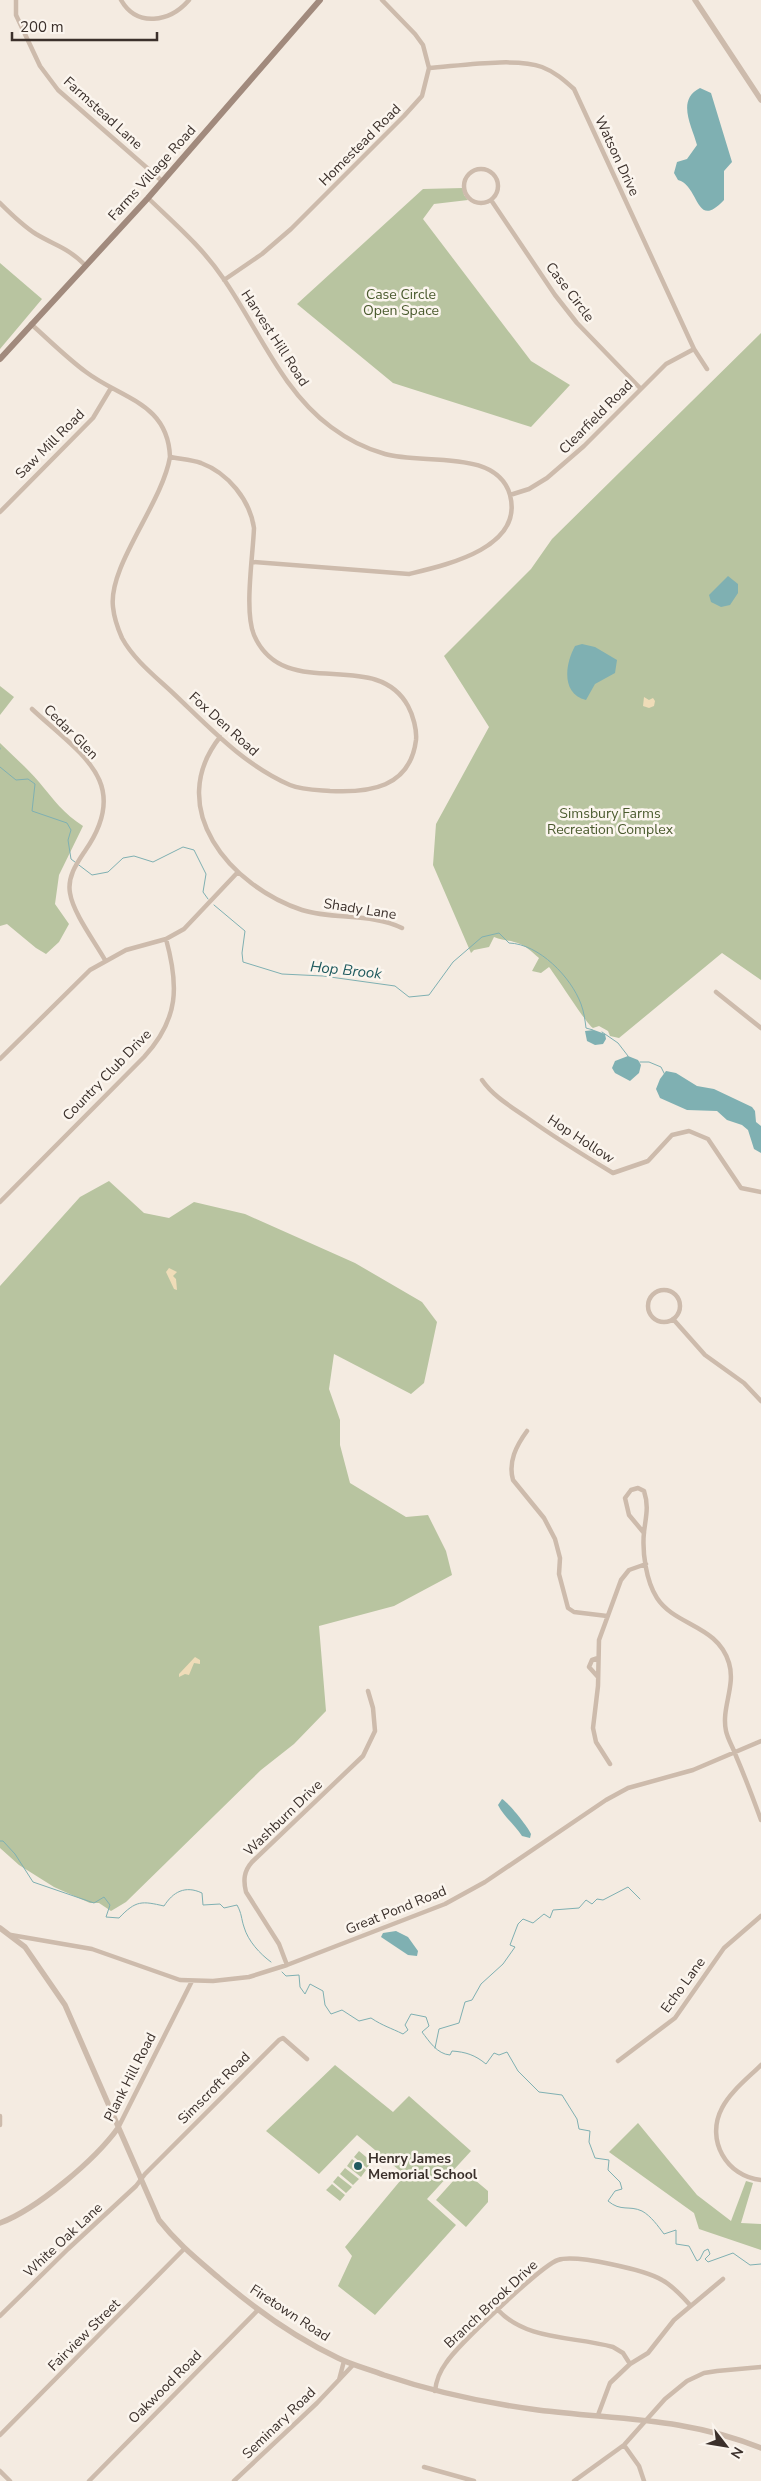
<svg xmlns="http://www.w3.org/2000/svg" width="761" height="2481" font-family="'Nunito Sans',sans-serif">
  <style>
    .green { fill: #b8c4a0 }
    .sand { fill: #efdcb8 }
    .water { fill: #7fb0b2 }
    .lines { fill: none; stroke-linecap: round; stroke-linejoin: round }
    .stream { stroke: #7fb0b2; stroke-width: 1 }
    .minor { stroke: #cdbbac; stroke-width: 4.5 }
    .tertiary { stroke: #cdbbac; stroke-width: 5.5 }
    .secondary { stroke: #a18a7d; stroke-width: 6 }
    .poi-dot { fill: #1f5a5e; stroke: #fbf5ee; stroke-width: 2 }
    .labels { text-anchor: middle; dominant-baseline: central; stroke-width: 5; stroke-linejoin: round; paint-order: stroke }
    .street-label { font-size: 14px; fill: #3b302b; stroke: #fbf5ee }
    .park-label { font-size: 14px; fill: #4a5a2e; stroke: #fbf5ee }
    .poi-label { font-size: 14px; font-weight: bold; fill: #3b302b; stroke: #fbf5ee; text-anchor: start }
    .water-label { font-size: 15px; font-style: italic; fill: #1f5a5e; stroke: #fbf5ee }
  </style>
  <rect width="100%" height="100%" fill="#f4ebe1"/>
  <path class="green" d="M463,188L464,195L468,200L434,204L423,219L531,361L570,385L531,427L393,383L297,304L423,189Z
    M0,263L42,299L0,349Z
    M761,333V980L722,953L619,1038L610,1036L608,1031L599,1026L593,1028C587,1025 557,977 549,967L541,973L532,971L539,958C532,952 524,944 514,942C507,940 501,940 494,937L489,947L474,950L471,953L433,865L436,824L489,727L444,656L531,569L552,539Z
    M0,686L14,697L0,715Z
    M0,743C13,756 27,768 39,782C53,799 64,814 83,826L59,875L55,904L69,924L59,942L46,954L36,948L7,924L0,926Z
    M109,1181L144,1213L169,1218L194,1202L245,1214L355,1263L422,1302L437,1322L424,1383L411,1394L334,1354L329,1389L340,1420V1445L350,1483L406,1517L428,1515L446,1551L452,1575L394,1606L319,1626L326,1711L294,1744L261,1770L126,1902L111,1911L99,1903H90L54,1887L19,1865L0,1848V1286L80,1197Z
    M335,2065L393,2112L409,2096L471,2151L427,2199L456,2225L375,2315L338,2286L352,2256L345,2247L405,2175L357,2135L319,2174L266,2131Z
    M638,2123L697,2195L731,2221L746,2181L753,2183L741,2223L761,2224V2250L699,2229L694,2213L609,2152Z
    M359,2151L372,2162L367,2168L354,2157Z
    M352,2159L366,2170L361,2177L347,2166Z
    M345,2168L359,2179L353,2185L340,2174Z
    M463,2170L488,2191V2202L466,2227L436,2200Z
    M338,2176L352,2187L346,2193L333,2182Z
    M332,2184L345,2195L340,2201L326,2190Z"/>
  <path class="sand" d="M644,697L649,700L653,698L655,701L654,706L649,708L643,706Z
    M169,1268L177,1272L173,1276L176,1279L177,1290L174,1289L166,1272Z
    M195,1657L200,1660V1664L194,1663L189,1675L185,1674L179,1677V1674Z"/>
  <path class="water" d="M700,88L711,93L732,162L724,171V200C695,231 700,186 678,180L674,173L677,162L687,159L697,145C692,126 676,100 700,88Z
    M728,576L738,584V593L730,605L721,607L711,602L709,595Z
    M582,644L595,647L617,660L615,673L595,684L586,700C561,694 565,664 575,646Z
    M594,1030L605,1034L606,1039L603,1044L595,1045L587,1041L585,1031Z
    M628,1056L638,1060L641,1065L639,1073L630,1081L615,1073L612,1068L615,1061Z
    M666,1071L676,1073L697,1086L714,1089L752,1107L755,1111L756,1122L761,1126V1153L754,1149L748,1130L742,1125L727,1120L717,1111L687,1110L660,1098L656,1089L660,1079Z
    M502,1799C507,1801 529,1828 531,1834L530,1838L522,1836C515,1825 504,1817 498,1805Z
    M396,1931L408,1937L418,1951L417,1956L408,1955L381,1937L383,1933Z"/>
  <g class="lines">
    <path class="stream" d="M0,748V749
      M0,767L16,780L28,779L35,784L32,811L67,823L71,830L68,840L71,859L92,875L108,872L123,858L134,856L153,862L183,847L194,850L206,874L203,892L208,899
      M214,905L245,931L242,953L243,962L282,974L323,976L395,986L409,997L429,995L453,962L482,937L499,933L509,943C539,944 571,977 581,1004C584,1012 585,1020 586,1028L593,1030
      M602,1032L618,1043L628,1056
      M640,1062H649L661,1067L665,1075
      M0,1841H3L15,1854L33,1882L94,1903L104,1897L110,1905L106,1917L119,1918C136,1900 142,1901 164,1906C173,1892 185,1885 202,1893L203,1905L220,1904L224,1908L237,1905C242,1914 241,1918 244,1927C248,1941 260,1954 271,1962
      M282,1972L286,1976L299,1975L300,1987L305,1994L310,1984L323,1991L325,2005L331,2014L342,2010L359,2021L371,2018C383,2026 391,2028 403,2034L408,2030L405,2025L411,2014L426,2017L429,2026L422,2032C429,2041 437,2054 450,2055L452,2051C466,2052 475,2055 486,2064L494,2053L499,2055L507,2052L518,2071L539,2092L562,2095L577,2119L579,2129L590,2131L589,2142L595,2158L609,2160L608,2170L620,2182L622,2189L615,2191L608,2201C621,2212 629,2205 642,2211C651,2216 658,2226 664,2234L676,2230V2244L689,2246L697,2261L700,2259L704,2251L708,2249L710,2254L705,2259L708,2262L733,2253L750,2265L761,2264
      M435,2048L439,2029L459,2023L465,2002L472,2000L481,1984L503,1964L515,1947L510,1945L518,1924L523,1919L533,1923L544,1914L550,1918L553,1910L579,1908L586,1900L592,1904L597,1899L603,1900L628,1887L640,1899"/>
    <path class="minor" d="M16,0V15L40,66L58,90L162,181
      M121,0C137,28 170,22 189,0
      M429,68C458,66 516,57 542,67C555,72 564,80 574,89L694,349L707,369
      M464 186a17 17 0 1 1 34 0a17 17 0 1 1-34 0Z
      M148,198C175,224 202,247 223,278C258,328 281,390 331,427C347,439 367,449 385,454C422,465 497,448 510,495C524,548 446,565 409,574L253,562
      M491,200L555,295L577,323L641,389
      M0,203C11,214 22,225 36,234C56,246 67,247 85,265
      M224,280L262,254L291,229L404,116L422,96L429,68L423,45L415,34L382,0
      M31,324C49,340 67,358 86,372C122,399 168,403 170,457C180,459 192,460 201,463C228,473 250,500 254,528C253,556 244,611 254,635C284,704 375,646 408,706C413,715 417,730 416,740C410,788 369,793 330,791C318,790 302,790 290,785C244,765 210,728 174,694C156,677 134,660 122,638C118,629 114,617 113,607C108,566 162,504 170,457
      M510,495L529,489L547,478L584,446L666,364L694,349
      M0,512L93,418L111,388
      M32,709C80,754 133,782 85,851C77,863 67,877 70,893C73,913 95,942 105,960
      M220,737C164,808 230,886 302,910C334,920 372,913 402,928
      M716,992L761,1028
      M0,1059L90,970L126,950L166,939L184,929L237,873
      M482,1080C493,1096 510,1106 526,1117C554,1137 583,1155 613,1173L648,1161L672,1135L689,1131L708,1139L741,1188L761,1192
      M0,1202L144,1057C179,1019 179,986 166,939
      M648 1306a16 16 0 1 1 32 0a16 16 0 1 1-32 0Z
      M673,1319L705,1355L744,1383L761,1401
      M527,1431C516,1446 508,1462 513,1480L544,1518L555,1539L560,1558L559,1574L568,1608L574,1612L607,1616
      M644,1533L629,1515L625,1498L631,1490L638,1488L644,1491C649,1506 646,1516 644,1532C642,1552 646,1581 657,1598C675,1626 718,1625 729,1663C736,1686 721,1708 726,1731C728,1740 733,1747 736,1756C745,1777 753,1798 761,1820
      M598,1658L592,1660L589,1667L598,1677
      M610,1764L596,1742L593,1728L598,1686L599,1640L621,1580L629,1570L646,1564
      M11,1935L92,1949L180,1980L213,1981L249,1977L287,1965L445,1904L485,1882L606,1800L628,1788L693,1770L761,1741
      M287,1965L279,1944L246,1892C243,1880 244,1871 252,1862L363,1756L375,1731L373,1708L368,1691
      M618,2061L675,2018L724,1948L761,1916
      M761,2065C748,2078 730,2092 722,2108C705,2140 727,2177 761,2180
      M0,2116V2125
      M118,2128L192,1981
      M498,2310C527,2341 574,2336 613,2347L623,2353L630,2364
      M0,2316L68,2249L136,2186L145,2174L279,2040L283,2038L307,2059
      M339,2380L344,2361
      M435,2391C436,2382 440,2371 446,2363C457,2346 542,2265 558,2260C576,2254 645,2270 662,2280C673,2286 682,2296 690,2305
      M598,2415L610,2383L630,2364L648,2353L674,2320L723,2279
      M0,2435L184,2249
      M624,2445L639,2466L644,2481
      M424,2467L474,2481
      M0,2471L10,2481
      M89,2481L258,2310
      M234,2481L317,2403L353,2365
      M574,2481L624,2445L665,2399L687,2381L704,2373L717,2371L761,2367"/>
    <path class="tertiary" d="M695,0L761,100
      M0,1928L25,1947L65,2005L159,2220C177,2243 197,2259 219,2278C255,2309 294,2337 338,2358C352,2365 368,2369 384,2375C434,2392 485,2403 538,2410C618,2420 684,2417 761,2448
      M0,2223C37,2209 95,2160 118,2128"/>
    <path class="secondary" d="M0,359L148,198L320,0"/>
  </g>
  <circle class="poi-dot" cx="358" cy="2166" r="5"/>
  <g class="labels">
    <g class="street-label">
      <text transform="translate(103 113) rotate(42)">Farmstead Lane</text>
      <text transform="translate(360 145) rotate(-45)">Homestead Road</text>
      <text transform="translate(617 156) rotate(65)">Watson Drive</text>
      <text transform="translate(152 173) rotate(-48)">Farms Village Road</text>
      <text transform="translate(570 292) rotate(53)">Case Circle</text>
      <text transform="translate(275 338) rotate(57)">Harvest Hill Road</text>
      <text transform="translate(596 417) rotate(-45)">Clearfield Road</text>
      <text transform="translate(50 444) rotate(-45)">Saw Mill Road</text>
      <text transform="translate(224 724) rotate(42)">Fox Den Road</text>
      <text transform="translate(71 732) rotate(45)">Cedar Glen</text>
      <text transform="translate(360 909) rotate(9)">Shady Lane</text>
      <text transform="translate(107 1075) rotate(-46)">Country Club Drive</text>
      <text transform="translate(581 1139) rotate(33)">Hop Hollow</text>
      <text transform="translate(283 1818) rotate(-44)">Washburn Drive</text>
      <text transform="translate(396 1910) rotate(-22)">Great Pond Road</text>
      <text transform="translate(683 1985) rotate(-54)">Echo Lane</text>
      <text transform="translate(130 2077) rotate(-63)">Plank Hill Road</text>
      <text transform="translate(214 2088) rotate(-45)">Simscroft Road</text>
      <text transform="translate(63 2240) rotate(-43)">White Oak Lane</text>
      <text transform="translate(491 2304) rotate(-43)">Branch Brook Drive</text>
      <text transform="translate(290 2313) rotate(33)">Firetown Road</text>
      <text transform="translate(84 2335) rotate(-45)">Fairview Street</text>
      <text transform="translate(165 2387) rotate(-45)">Oakwood Road</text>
      <text transform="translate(279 2423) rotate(-44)">Seminary Road</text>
    </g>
    <g class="park-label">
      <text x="401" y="294">Case Circle<tspan x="401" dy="16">Open Space</tspan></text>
      <text x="610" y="813">Simsbury Farms<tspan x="610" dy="16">Recreation Complex</tspan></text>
    </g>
    <g class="poi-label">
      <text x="368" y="2158">Henry James<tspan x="368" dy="16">Memorial School</tspan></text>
    </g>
    <g class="water-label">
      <text transform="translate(346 970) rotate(6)">Hop Brook</text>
    </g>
  </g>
  <g transform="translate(726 2446) rotate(121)" stroke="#fbf5ee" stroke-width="4" paint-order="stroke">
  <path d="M0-4L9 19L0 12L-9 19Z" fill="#3b302b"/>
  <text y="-8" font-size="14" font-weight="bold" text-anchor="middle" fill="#3b302b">N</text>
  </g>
  <path d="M12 32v8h145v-8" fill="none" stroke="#3b302b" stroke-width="2.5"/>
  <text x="20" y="32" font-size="15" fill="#3b302b" stroke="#fbf5ee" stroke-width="4" paint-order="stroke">200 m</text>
</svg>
